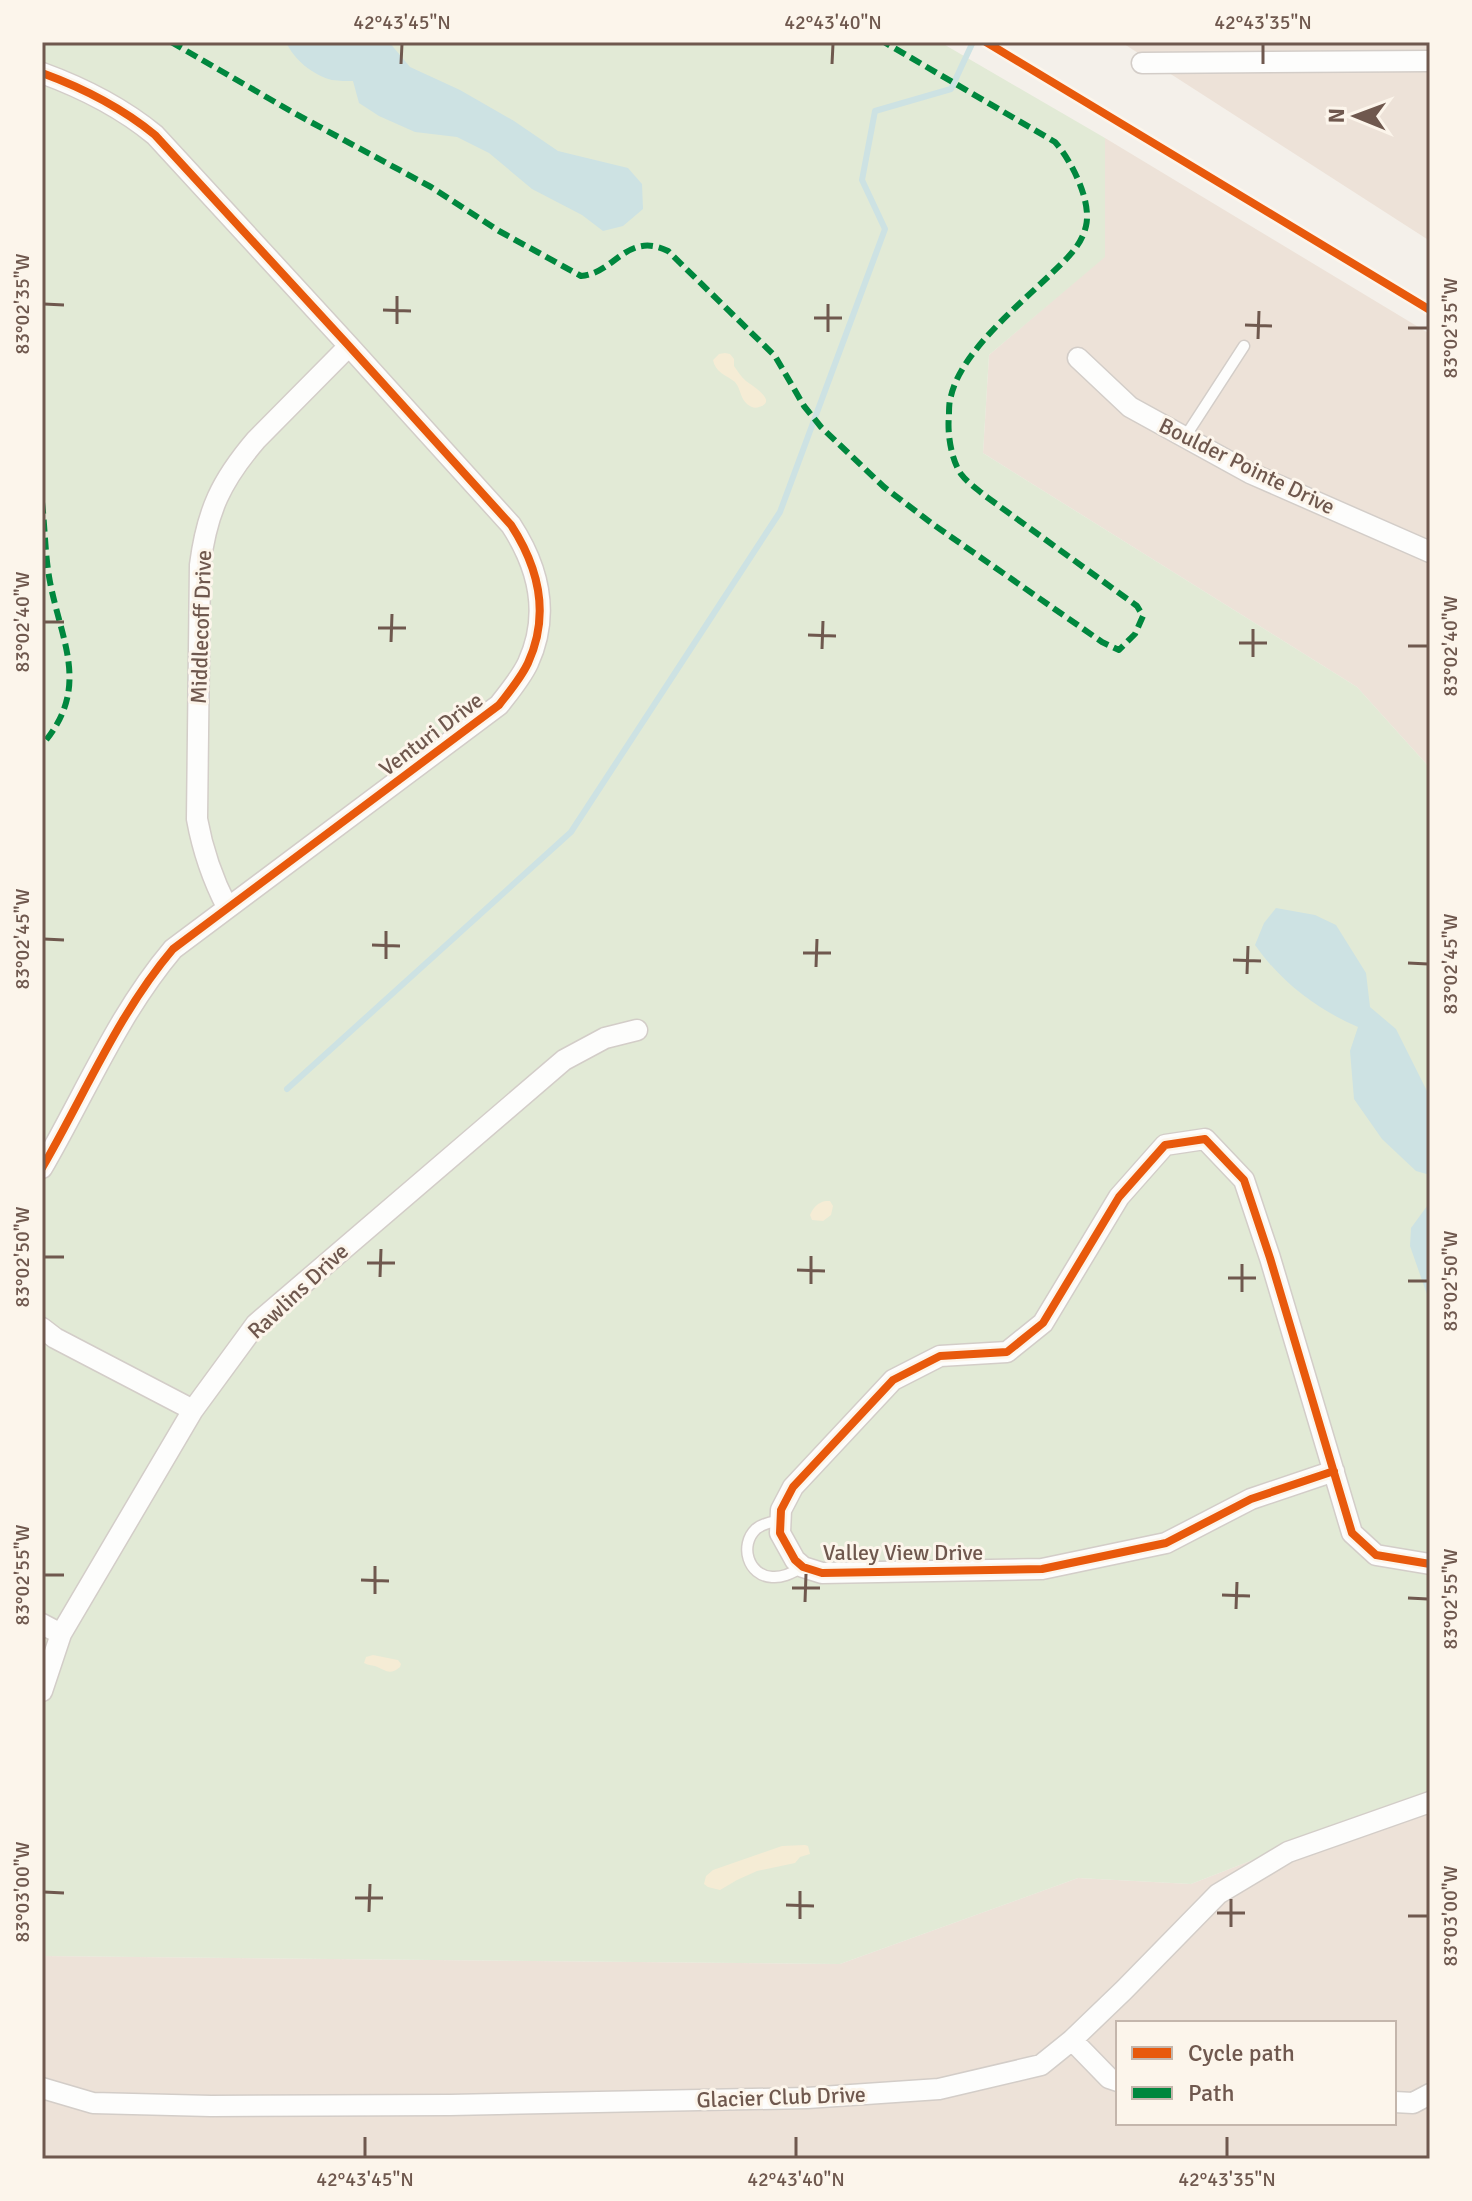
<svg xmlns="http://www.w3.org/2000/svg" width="1472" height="2201" font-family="Signika,sans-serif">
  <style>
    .residential { fill: #ede2d8; fill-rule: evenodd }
    .green { fill: #e2ead6 }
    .sand { fill: #f5ecd5 }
    .water { fill: #cde2e3 }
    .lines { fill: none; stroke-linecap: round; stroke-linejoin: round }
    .stream { stroke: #cde2e3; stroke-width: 6 }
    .service-casing { stroke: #d3cdc8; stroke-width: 13 }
    .minor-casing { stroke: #d3cdc8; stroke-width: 23 }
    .service { stroke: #fdfdfc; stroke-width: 10 }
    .minor { stroke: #fdfdfc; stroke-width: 20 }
    .quiet { stroke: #00873e; stroke-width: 6; stroke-dasharray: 12 6; stroke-linecap: butt }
    .cycleway-casing { stroke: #fcf5eb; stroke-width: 13 }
    .cycleway { stroke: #e8590c; stroke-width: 8 }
    .ticks { fill: none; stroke: #6f584e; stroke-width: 3 }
    .labels { text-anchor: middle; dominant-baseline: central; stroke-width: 6; stroke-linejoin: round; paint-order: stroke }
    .street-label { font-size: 22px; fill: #6f584e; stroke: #fcf5eb }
    .neatline { fill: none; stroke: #6f584e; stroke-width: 3 }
    .ticks-label { font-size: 20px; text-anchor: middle; fill: #6f584e }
  </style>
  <rect width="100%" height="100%" fill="#f4f0ea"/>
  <path class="residential" d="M1121,42H1430V241Z
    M1105,138L1430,334V768L1357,687L983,453L989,355L1105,256Z
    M1430,1793V2159H42V1956L840,1964L1078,1878L1191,1884L1374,1813ZM1118,2023H1394V2123H1118Z"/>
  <path class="green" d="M42,42H940L1105,138V257L989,355L983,453L1357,687L1430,768V1793L1374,1813L1191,1884L1078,1878L840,1964L42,1956Z"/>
  <path class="sand" d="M725,353L730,354L734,359V366C737,370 741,377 746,381C751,385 779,401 759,407C755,409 751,407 747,404C740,398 741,389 735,382C726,375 715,372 713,360L719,354Z
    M826,1201H830L833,1206L831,1215L823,1221L812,1220L810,1215C813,1208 818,1202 826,1201Z
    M373,1655L398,1660L401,1664L400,1667C389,1676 386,1670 375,1666C371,1665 368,1665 364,1663L366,1657Z
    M805,1845L808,1846L810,1854L800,1857L795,1863L757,1871L737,1880L720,1890L708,1887L704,1884L706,1876L713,1870L782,1846Z"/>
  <path class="water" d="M286,42H389L410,67L460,90L514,121L558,151L628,168L642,184L643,209L623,226L603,231L582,215L532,189L489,153L457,137L415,132L379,116L359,103L353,81C347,81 339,81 332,80C313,75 294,60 286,42Z
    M1276,908L1315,915L1336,925L1366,973L1370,1007L1396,1029L1430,1097V1175L1416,1171L1382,1139L1354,1099L1350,1051L1358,1027C1316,1009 1281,982 1255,945L1264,923Z
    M1430,1202V1303L1410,1246L1411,1228Z"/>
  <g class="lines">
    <path class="stream" d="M287,1089L571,832L780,512L885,229L862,180L875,111L951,89L972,44"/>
    <g class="service-casing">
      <path id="service" d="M1185,437L1244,346
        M780,1520C772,1522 763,1523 756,1529C739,1545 748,1576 772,1577C784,1578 793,1572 803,1567"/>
    </g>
    <g class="minor-casing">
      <path id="minor" d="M1142,63L1430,61
        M42,73C83,88 121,107 155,135L349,346L511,525C539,568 550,615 528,663C521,678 509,692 499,705L173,949C118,1014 85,1094 42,1168
        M1078,358L1130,407L1250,473L1430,552
        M227,907C212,878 203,852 197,819L200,565C207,511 221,481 256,440L349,346
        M42,1328L55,1338L193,1410
        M1334,1471L1251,1499L1166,1543L1042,1569L822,1573L803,1567L795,1560L780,1533L781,1510L793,1487L893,1380L940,1356L1007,1352L1043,1323L1119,1197L1165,1145L1205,1139L1244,1180L1270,1258L1352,1533L1376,1555L1430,1564
        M42,1624L61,1634
        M42,1691L61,1634L193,1410L256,1324L564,1060L605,1038L637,1030
        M1072,2040L1109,2078L1118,2081
        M42,2088L93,2103L211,2106L450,2105L807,2098L939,2089L1041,2065L1072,2040L1124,1990L1218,1894L1288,1852L1430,1802
        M1394,2102L1413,2103L1430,2094"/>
    </g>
    <use href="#service" class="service"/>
    <use href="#minor" class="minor"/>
    <path class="quiet" d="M171,42L294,113L431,187L499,231L581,276C615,273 627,231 668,251L775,356L804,406L821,427L884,487L934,525L1102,642L1119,650L1135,634L1143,616L1137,606L984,495C977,489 967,482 961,474C951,459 947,433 949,415C949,409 949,402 951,396C961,352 1019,305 1051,274C1066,259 1081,247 1086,226C1092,201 1071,160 1055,142L884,42
      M42,502C45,528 45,556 50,582C62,644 91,688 42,745"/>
    <g class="cycleway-casing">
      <path id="cycleway" d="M986,42L1430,310
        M42,73C83,88 121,107 155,135L349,346L511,525C539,568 550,615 528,663C521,678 509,692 499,705L173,949C118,1014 85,1094 42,1168
        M1334,1471L1251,1499L1166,1543L1042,1569L822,1573L803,1567L795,1560L780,1533L781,1510L793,1487L893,1380L940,1356L1007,1352L1043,1323L1119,1197L1165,1145L1205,1139L1244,1180L1270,1258L1352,1533L1376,1555L1430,1564"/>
    </g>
    <use href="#cycleway" class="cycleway"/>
  </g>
  <path class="ticks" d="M401,64L402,44M832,64L833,44M1263,64V44M44,304L64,305M383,310L411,311M814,318H842M397,324V296M1245,325L1272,326M1408,328H1428M828,332V304M1258,339L1259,311M44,622H64M378,628H406M808,635L836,636M391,642L392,614M1239,643H1267M1408,646H1428M822,649L823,621M1253,657V629M44,939L64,940M372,945L400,946M803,953H831M386,959V931M1233,960L1261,961M1408,963L1428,964M816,967L817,939M1247,974L1248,946M44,1257H64M367,1263H395M797,1270L825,1271M380,1277L381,1249M1228,1278H1256M1408,1281H1428M811,1284V1256M1242,1292V1264M44,1575H64M361,1580L389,1581M792,1588H820M375,1594V1566M1222,1595L1250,1596M1408,1598L1428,1599M805,1602L806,1574M1236,1609L1237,1582M44,1892L64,1893M355,1898H383M786,1905L814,1906M369,1912L370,1884M1217,1913H1245M1408,1916H1428M800,1919V1891M1231,1927V1899M365,2157V2137M796,2157V2137M1227,2157V2137"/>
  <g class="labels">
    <g class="street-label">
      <text transform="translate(1247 466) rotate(26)">Boulder Pointe Drive</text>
      <text transform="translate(201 627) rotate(-88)">Middlecoff Drive</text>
      <text transform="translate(431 734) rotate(-37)">Venturi Drive</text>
      <text transform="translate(298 1291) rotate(-43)">Rawlins Drive</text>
      <text x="903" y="1552">Valley View Drive</text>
      <text transform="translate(781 2097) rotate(-2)">Glacier Club Drive</text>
    </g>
  </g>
  <rect width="1472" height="2201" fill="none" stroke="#fcf5eb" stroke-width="88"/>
  <rect x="1116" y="2021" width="280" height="104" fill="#fcf5eb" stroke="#c4b6ac" stroke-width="2"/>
  <rect x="1132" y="2047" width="40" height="12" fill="#e8590c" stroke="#c4b6ac" stroke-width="2"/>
  <text x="1188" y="2061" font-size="24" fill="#6f584e">Cycle path</text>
  <rect x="1132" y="2087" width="40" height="12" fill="#00873e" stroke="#c4b6ac" stroke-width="2"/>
  <text x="1188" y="2101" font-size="24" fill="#6f584e">Path</text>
  <g transform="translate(1356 116) rotate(271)" stroke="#fcf5eb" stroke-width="6" paint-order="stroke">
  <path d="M0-6L14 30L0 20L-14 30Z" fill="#6f584e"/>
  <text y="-12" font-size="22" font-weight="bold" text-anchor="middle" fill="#6f584e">N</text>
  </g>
  <rect x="44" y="44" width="1384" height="2113" class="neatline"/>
  <g class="ticks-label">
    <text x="402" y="29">42°43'45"N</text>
    <text x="833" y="29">42°43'40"N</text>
    <text x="1263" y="29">42°43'35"N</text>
    <text transform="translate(22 304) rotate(-90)" y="7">83°02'35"W</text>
    <text transform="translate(1450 328) rotate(-90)" y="7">83°02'35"W</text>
    <text transform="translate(22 622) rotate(-90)" y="7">83°02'40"W</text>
    <text transform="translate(1450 646) rotate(-90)" y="7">83°02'40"W</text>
    <text transform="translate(22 939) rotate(-90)" y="7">83°02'45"W</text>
    <text transform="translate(1450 964) rotate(-90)" y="7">83°02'45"W</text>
    <text transform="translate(22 1257) rotate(-90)" y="7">83°02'50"W</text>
    <text transform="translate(1450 1281) rotate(-90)" y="7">83°02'50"W</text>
    <text transform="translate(22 1575) rotate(-90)" y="7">83°02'55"W</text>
    <text transform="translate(1450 1599) rotate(-90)" y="7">83°02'55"W</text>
    <text transform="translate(22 1892) rotate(-90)" y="7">83°03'00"W</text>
    <text transform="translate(1450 1916) rotate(-90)" y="7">83°03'00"W</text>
    <text x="365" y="2186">42°43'45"N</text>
    <text x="796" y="2186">42°43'40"N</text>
    <text x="1227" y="2186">42°43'35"N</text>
  </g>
</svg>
